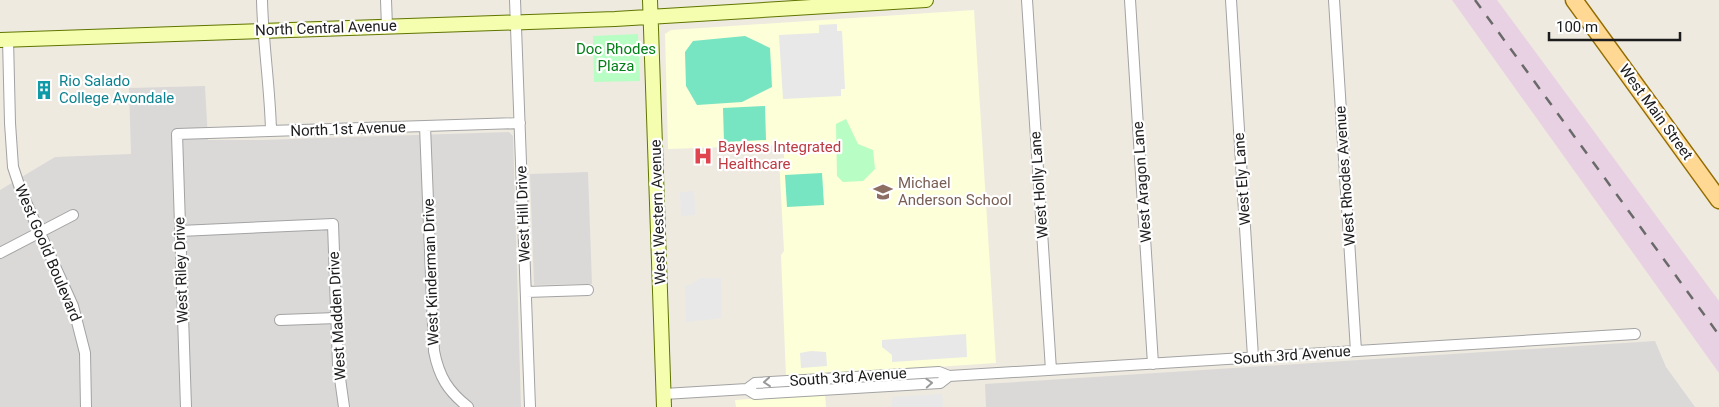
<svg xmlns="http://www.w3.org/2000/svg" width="1719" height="407" font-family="Roboto,sans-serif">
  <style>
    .residential { fill: #dad9d8 }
    .industrial { fill: #e8d1e2 }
    .education { fill: #fcffd8 }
    .park { fill: #b8fdc3 }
    .pitch { fill: #77e4c2 }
    .parking { fill: #e8e8e8 }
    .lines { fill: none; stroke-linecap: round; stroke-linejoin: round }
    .street-casing { stroke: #a3a3a3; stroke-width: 12 }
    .secondary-casing { stroke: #607500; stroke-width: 16 }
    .primary-casing { stroke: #936d00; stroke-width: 19 }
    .street { stroke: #fff; stroke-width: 10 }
    .secondary { stroke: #f4feae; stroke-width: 14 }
    .primary { stroke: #ffd894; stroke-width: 16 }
    .rail { stroke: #6a6a6a; stroke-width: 2.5; stroke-dasharray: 10 10; stroke-linecap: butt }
    .oneway { stroke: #999 }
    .labels { text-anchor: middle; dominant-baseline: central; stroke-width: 4.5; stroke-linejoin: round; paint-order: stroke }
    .street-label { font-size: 15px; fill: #1c1c1c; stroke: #fff }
    .park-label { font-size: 15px; fill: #038017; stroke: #fff }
    .culture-label { font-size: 15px; fill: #0d838f; stroke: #fff; text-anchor: start }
    .health-label { font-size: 15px; fill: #be3a42; stroke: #fff; text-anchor: start }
    .education-label { font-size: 15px; fill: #785e54; stroke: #fff; text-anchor: start }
  </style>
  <rect width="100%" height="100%" fill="#eeeae0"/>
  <path class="residential" d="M205,86L208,140H262L509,132L513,136L521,407H0V190L55,157L131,154L129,88Z
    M588,172L592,284L534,285L530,174Z
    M1655,341L1666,367L1695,407H986L985,384Z"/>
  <path class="industrial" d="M1452,0H1497L1719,301V373Z"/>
  <path class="education" d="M974,10L996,363L786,377L781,255L784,251L779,159L784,158V145L668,149L665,34L671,30Z
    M825,394L826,407H736L735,400Z"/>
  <path class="park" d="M638,34L640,81L594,82L593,36Z
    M846,119L858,144L873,150L875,169L863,181L843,182L837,176L836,124Z"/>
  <path class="pitch" d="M745,36L770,48L772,87L742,102L697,105L686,86L685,52L693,41Z
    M765,106L766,140L724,142L723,108Z
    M822,173L824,205L787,207L785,175Z"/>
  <path class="parking" d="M837,24V31H842L845,89H841V96L783,99L779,35L819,33V25Z
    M694,191L695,215L681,216L680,192Z
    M701,278H721L722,318L686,322L685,285H690Z
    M966,334L967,357L892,362V355L882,347V340Z
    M811,351L826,352L827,366L801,368L800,353Z
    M942,394L943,407H891L893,397Z"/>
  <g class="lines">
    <g class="street-casing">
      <path id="street" d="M262,0C263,44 270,87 271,131
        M386,0L387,27
        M515,0L530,407
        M1027,0L1051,370
        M1130,0L1153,364
        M1231,0L1253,357
        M1334,0L1356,351
        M8,39L10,123L13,167L21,191L73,306L85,353L86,407
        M425,126L434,351C439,377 448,391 468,407
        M180,231L333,224L338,364L344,407
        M0,253L73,215
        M526,292L588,290
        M280,320L337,318
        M747,389L755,383L939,372L949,376L1635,334
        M664,394L747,389L755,394L940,383L949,376
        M186,407L177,134L520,123"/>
    </g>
    <g class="secondary-casing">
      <path id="secondary" d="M650,0L664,407
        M0,40L615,19L926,0"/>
    </g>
    <g class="primary-casing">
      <path id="primary" d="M1574,0L1719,200"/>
    </g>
    <use href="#street" class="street"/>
    <use href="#secondary" class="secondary"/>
    <use href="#primary" class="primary"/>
    <path class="rail" d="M1475,0L1719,335"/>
  </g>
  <defs><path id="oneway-chevron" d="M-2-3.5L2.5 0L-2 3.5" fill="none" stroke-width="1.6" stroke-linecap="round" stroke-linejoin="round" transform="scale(1.25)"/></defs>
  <g class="oneway">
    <use href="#oneway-chevron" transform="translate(767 382) rotate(175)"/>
    <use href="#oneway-chevron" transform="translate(929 383) rotate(-3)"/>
  </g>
  <defs>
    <g id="building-bare" transform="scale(1.5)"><path d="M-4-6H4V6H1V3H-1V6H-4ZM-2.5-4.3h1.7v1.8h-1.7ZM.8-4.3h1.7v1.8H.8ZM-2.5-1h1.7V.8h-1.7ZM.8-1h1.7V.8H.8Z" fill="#0f9aa8" stroke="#fff" stroke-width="2.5" paint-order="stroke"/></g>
    <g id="hospital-bare" transform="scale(1.5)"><path d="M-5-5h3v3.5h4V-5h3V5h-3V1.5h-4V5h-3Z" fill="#e0444e" stroke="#fff" stroke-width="2.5" paint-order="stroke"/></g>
    <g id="school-bare" transform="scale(1.5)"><path d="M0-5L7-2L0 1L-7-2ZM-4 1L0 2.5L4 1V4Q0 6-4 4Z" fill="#8d6e63" stroke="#fff" stroke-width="2.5" paint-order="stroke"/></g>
  </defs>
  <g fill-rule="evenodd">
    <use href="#building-bare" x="44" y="90"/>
    <use href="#hospital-bare" x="703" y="156"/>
    <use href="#school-bare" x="883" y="192"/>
  </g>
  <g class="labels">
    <g class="street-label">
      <text transform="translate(326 28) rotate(-2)">North Central Avenue</text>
      <text transform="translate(1656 112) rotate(54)">West Main Street</text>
      <text transform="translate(348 129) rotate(-2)">North 1st Avenue</text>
      <text transform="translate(1345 176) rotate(-94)">West Rhodes Avenue</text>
      <text transform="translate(1242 179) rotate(-94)">West Ely Lane</text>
      <text transform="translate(1142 182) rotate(-94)">West Aragon Lane</text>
      <text transform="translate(1039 185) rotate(-94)">West Holly Lane</text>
      <text transform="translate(658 212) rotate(-92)">West Western Avenue</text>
      <text transform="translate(523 214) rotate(-92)">West Hill Drive</text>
      <text transform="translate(48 253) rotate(67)">West Goold Boulevard</text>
      <text transform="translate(181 270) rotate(-92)">West Riley Drive</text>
      <text transform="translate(431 272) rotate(-92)">West Kinderman Drive</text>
      <text transform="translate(337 316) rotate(-93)">West Madden Drive</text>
      <text transform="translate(1292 355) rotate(-4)">South 3rd Avenue</text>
      <text transform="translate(848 377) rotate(-4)">South 3rd Avenue</text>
    </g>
    <g class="park-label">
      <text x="616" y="49">Doc Rhodes<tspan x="616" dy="17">Plaza</tspan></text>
    </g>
    <g class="culture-label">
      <text x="59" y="81">Rio Salado<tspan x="59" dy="17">College Avondale</tspan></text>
    </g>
    <g class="health-label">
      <text x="718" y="147">Bayless Integrated<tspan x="718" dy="17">Healthcare</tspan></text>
    </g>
    <g class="education-label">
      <text x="898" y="183">Michael<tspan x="898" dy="17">Anderson School</tspan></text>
    </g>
  </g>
  <path d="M1549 32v8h131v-8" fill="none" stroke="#1c1c1c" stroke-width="2.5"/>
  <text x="1556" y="32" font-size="15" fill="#1c1c1c" stroke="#ffffff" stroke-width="4" paint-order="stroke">100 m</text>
</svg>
